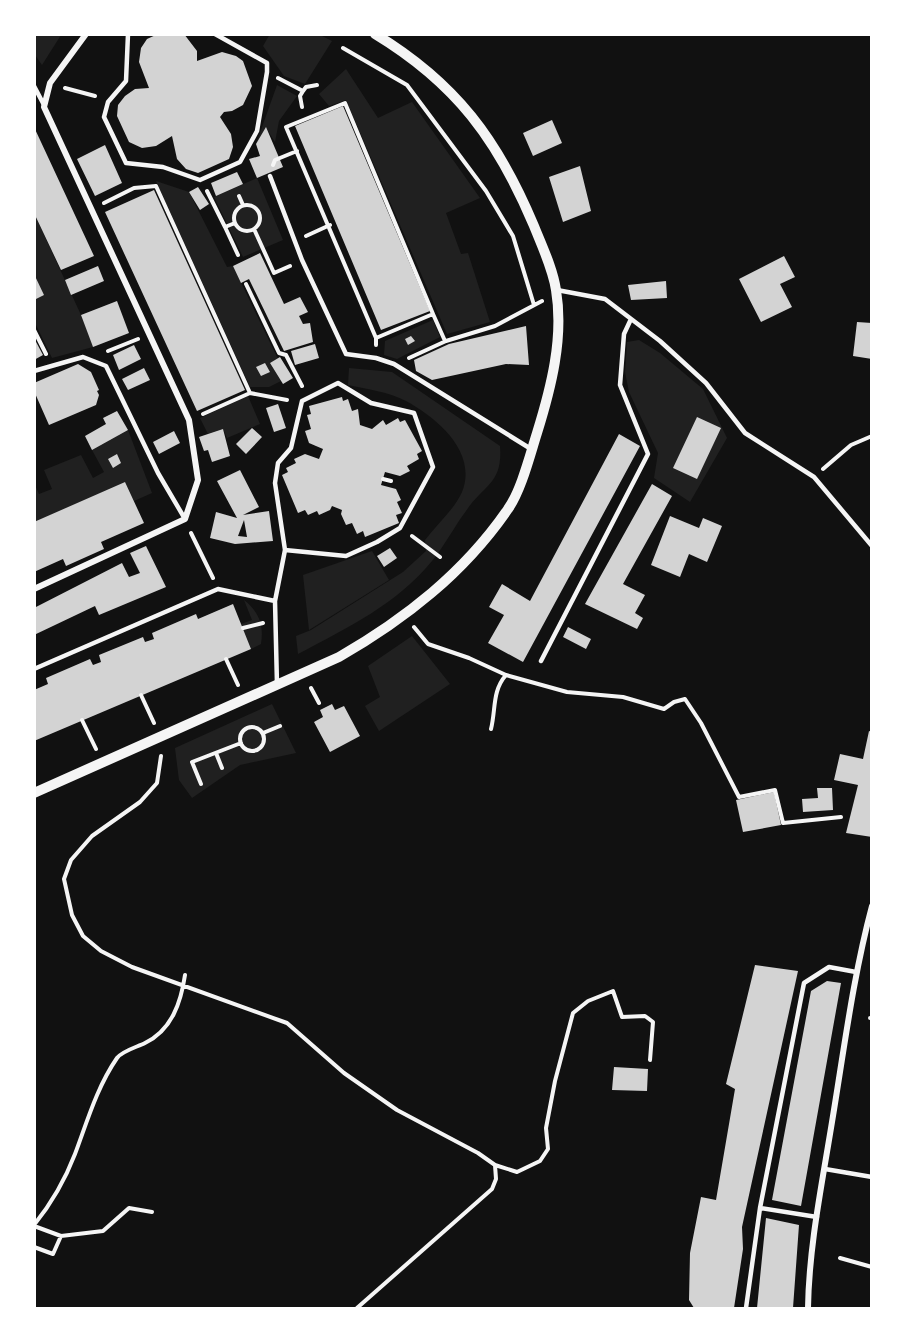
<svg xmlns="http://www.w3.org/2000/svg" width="906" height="1343" font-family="Montserrat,sans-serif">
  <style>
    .green { fill: #202020 }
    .building { fill: #d3d3d3; fill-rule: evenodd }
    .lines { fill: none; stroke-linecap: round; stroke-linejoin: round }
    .path { stroke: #f5f5f5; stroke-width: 4 }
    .service { stroke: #f5f5f5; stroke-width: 4.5 }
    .minor { stroke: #f5f5f5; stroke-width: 6 }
    .tertiary { stroke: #f5f5f5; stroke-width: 10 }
  </style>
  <rect width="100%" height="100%" fill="#111"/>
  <path class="green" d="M35,34L61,35L42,65L35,55Z
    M270,34L320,35L332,41L305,84L284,76L263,46Z
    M346,69L378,118L412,102L480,198L446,213L461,254L468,253L490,322L447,334L346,100L329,106L319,94Z
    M277,85L297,96L279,121L275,142L266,128L256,144Z
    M257,178L283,240L243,257L214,197Z
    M156,181L189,192L227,267L233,266L278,359L270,363L281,381L269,387H250Z
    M34,213L81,315L93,347L52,358L35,323Z
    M433,320L440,337L397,359L384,355L385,341Z
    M639,340L660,353L703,389L727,438L690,502L654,478L658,453L629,392L625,372L627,342Z
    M349,368L392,372L500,446C503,484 484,484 466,511C454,527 445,545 432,561C397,604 347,628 298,654L296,636L311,630L403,572L426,551L425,540C437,524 454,510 462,492C478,452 437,418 406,401C389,392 367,389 348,385Z
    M248,396L260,424L227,438L223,429L208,434L200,418Z
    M128,430L152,493L134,501L125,482L35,522L34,483L39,494L52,489L44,470L81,455L93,478L104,472L92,450Z
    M372,551L389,580L309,630L303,575Z
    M244,600C259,612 264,625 261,644L251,649L241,624L252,620Z
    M412,636L450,684L379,731L365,706L380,697L368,666Z
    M272,704L296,753L240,765L192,798L179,780L175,748Z"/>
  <path class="building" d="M158,34H184L197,51V61L222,52L236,56L243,61L252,86L243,105L232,111L224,112L220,117L231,134L233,147L229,159L198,173L186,169L177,159L172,136L156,146L142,148L129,142L117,116L118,105L125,96L135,89L149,88L139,62L141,48L147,39Z
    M343,106L430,311L381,330L295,126Z
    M552,120L562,143L533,156L523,133Z
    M34,127L94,256L61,270L34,213Z
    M266,127L283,167L257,178L249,159L260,156L256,144Z
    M105,145L122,183L95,196L77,159Z
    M580,166L591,211L563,222L549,177Z
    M237,172L243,184L216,196L211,183Z
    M198,187L209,204L200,210L189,192Z
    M154,190L245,390L197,411L105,212Z
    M260,253L284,304L300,297L308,312L299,316L303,324L310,323L313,342L284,351L249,279L241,283L233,266Z
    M784,256L795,277L780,284L792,307L761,322L739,279Z
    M98,266L104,281L71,295L65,280Z
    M34,274L44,295L34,300Z
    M666,281L667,298L631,300L628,285Z
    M117,301L129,333L93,347L81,315Z
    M857,322L872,323V359L853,356Z
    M526,326L529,365L506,364L432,380L416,371L414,360L449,344Z
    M411,336L415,341L408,345L405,339Z
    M34,338L43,355L34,360Z
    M315,344L319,358L295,365L291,351Z
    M134,345L141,359L119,370L113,355Z
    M280,357L293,378L283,384L270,363Z
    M265,363L270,372L261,376L256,367Z
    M78,364L91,372L99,390L97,391L99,395L96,405L49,425L34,391V383Z
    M144,368L150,380L128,390L122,379Z
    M342,397L343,401L348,399L352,411L358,409L360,425L372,429L383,420L386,425L398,418L400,422L405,420L422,451L417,454L419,459L407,466L410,471L400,476L385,472L381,485L396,489L401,500L397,502L402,513L396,515L399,523L365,537L363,531L357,534L352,523L346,525L341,514L342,510L332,506L330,510L319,515L317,511L308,515L305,510L298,513L282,475L288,472L286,468L296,463L294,459L305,454L319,459L323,449L309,443L305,431L311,429L307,415L311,414L309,406Z
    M278,404L286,428L274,432L266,408Z
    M117,411L128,430L92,450L85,436L106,424L103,418Z
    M697,417L721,428L697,479L673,468Z
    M252,428L262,437L246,454L236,444Z
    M223,429L230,456L212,462L208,450L204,451L199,437Z
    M174,431L180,443L159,454L153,442Z
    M619,434L640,446L523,662L488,643L504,615L489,607L502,584L530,601Z
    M117,454L121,463L113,468L108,459Z
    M240,470L259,507L243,515L269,511L273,541L235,544L210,538L216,512L237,518L217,481ZM244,520L247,537L238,536Z
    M125,482L144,523L101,542L104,549L66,566L63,559L34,572V522Z
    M652,484L672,496L623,584L645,595L635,613L643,618L637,629L585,604Z
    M670,516L699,528L703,518L722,526L707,562L689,554L680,577L651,565Z
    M146,546L166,587L99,615L95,606L34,635V608L122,563L129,577L140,573L130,553Z
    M390,548L397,558L384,567L377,556Z
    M233,604L251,649L34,741V690L48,684L46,678L90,659L93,665L101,662L99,655L143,637L145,642L154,639L152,633L196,614L198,619Z
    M568,627L591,639L586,649L563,637Z
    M332,704L335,710L344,706L360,736L330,752L314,722L323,717L320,710Z
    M869,731L872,732V837L846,833L858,785L834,780L840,754L863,759Z
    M817,788H832L833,810L803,812L802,799L818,798Z
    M774,792L781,825L743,832L736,800Z
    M755,965L798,971L742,1227L743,1249L734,1308H694L689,1300L690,1253L701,1197L716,1200L735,1089L726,1084Z
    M827,981L841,983L801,1206L772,1200L811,991Z
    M614,1067L648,1069L647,1091L612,1090Z
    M766,1218L799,1225L793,1308H757Z"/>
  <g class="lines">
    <path class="path" d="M343,48L407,85L486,191L513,236L534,305
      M278,78L303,91L300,96L302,107
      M65,88L95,96
      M303,91L306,87L317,85
      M273,165L275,160L297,151
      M207,191L225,227L235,223
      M239,196L243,205
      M104,203L134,188L156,186L250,393L203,414
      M234 218a13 13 0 1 1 26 0a13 13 0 1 1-26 0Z
      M225,227L238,255
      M254,229L274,273L290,266
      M306,236L330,225
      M246,284L279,353L286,355L302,386
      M433,314L445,341
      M34,330L46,354
      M376,345V338L286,127L345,103L433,314L376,338
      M108,351L138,339
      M409,358L446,341L495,326L542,301
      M250,393L287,400
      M823,469L851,445L872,436
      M383,479L391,481
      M191,533L213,578
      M412,536L440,557
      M414,627L428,644L469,658L506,675C492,691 496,709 491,729
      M243,628L263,623
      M226,659L238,685
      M506,675L567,692L623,697L664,709L674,702L685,699L701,723L739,797L775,790L783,823L841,817
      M311,688L319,703
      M141,695L154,723
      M82,720L96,749
      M240 739a12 12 0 1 1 24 0a12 12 0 1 1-24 0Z
      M263,733L280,726
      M216,753L222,768
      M161,756L157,783L140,802L92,836L71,860L64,879L72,915L83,936L101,951L132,967L287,1023L344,1073L397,1110L478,1153L495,1165L517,1172L540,1161L548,1149L546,1128L555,1081L573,1013L588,1001L613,991L622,1017L645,1016L653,1022L650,1060
      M201,784L192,762L241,743
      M870,1018H872
      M34,1225C51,1204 65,1180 75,1154C87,1122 97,1087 117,1058C122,1051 137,1047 145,1043C172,1030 181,1002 185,975
      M34,1226L61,1236L103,1231L129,1208L152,1212
      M34,1247L53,1254L61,1236
      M840,1258L872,1267
      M357,1308L492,1189L496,1179L495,1165"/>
    <path class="service" d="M128,34L126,81L108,102L104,117L126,163L163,167L200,180L240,162L257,131L267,72V63L215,34
      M34,86L44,105
      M270,176L302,260L346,354L376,358L394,364L531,449
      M557,290L605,299L660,341L706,383L745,433L814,477L872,546
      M34,371L83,357L106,366L158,473L185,519
      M541,661L648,454L620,385L624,334L631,319
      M34,669L218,589L275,601
      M277,685L275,601L285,550L275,483L278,463L291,448L302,401L338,383L371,403L414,413L433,467L400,528L377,542L346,556L285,550
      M825,1169L872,1177
      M760,1208L817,1217
      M746,1308L760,1208L804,983L829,967L856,972"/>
    <path class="minor" d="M34,589L185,519L198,480L189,420L44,107L50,83L86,34
      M808,1308C809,1246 822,1184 832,1122C844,1050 853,977 872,906"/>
    <path class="tertiary" d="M34,793L339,657C405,619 464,573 508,509C521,491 530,455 537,433C551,388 564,338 556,290C553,269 542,246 534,226C498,140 456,83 375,34"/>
  </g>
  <rect width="906" height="1343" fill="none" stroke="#ffffff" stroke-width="72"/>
</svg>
